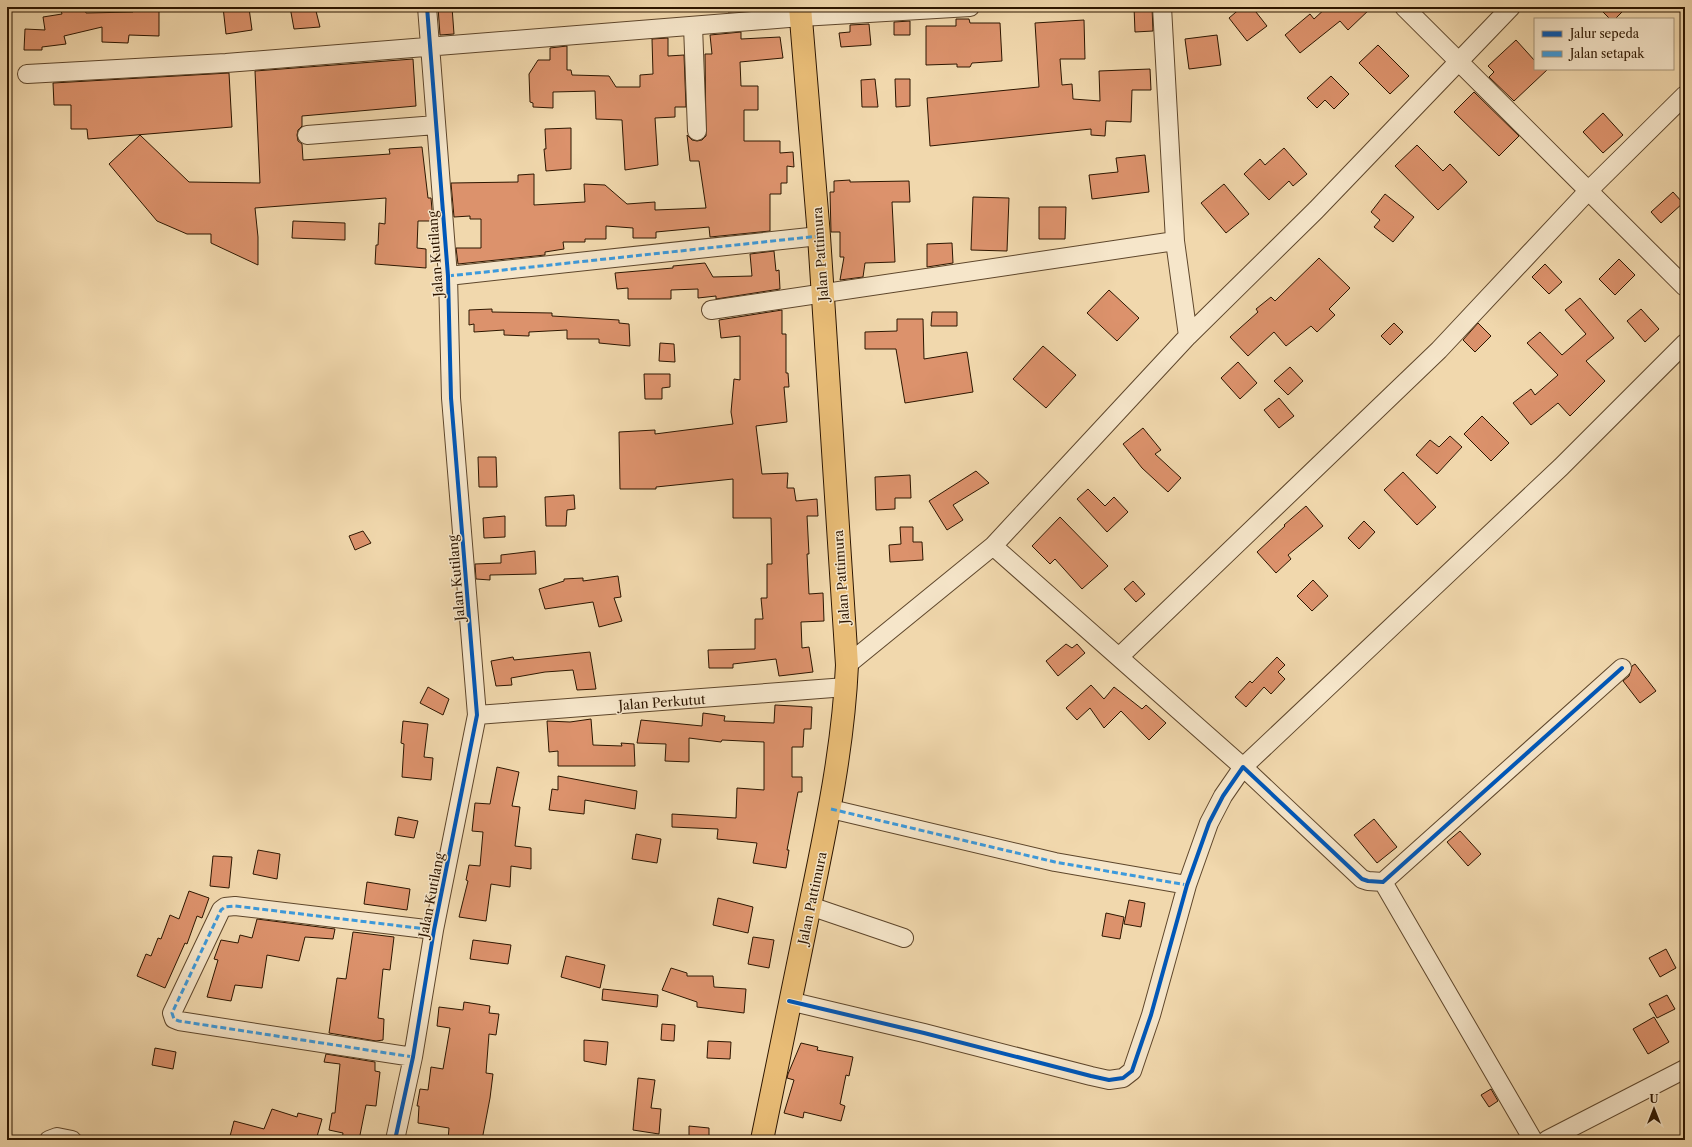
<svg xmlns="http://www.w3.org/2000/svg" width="1692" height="1147" font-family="'Libre Caslon Text',serif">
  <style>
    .building { fill: #dc926c; stroke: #2d1600 }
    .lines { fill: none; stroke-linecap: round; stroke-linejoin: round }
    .minor-casing { stroke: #5e462b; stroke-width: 20 }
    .major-casing { stroke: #2d1600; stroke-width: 24 }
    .minor { stroke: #f6e6ca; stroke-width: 18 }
    .major { stroke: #e8bc76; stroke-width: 22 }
    .quiet { stroke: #3d9adc; stroke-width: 3; stroke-dasharray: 6 3; stroke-linecap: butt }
    .cycleway-casing { stroke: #f6e6ca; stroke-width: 6 }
    .cycleway { stroke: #0057b8; stroke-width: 4 }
    .labels { text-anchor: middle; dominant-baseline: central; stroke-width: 3; stroke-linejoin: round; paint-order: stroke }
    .street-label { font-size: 13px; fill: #2d1600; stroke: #f6e6ca }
  </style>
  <rect width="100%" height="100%" fill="#f1d8ad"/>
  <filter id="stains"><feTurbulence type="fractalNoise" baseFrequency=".005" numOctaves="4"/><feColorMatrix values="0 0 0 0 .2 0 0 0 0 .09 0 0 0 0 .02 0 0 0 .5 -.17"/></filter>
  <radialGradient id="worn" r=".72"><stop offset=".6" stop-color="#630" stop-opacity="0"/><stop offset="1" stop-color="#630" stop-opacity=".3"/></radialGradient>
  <path class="building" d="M60,7H84L86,13L133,12V9H159V36L129,35L128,43L102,42V27L64,36L66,44L42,47V50H24L25,29L45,30L43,17L62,14Z
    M223,7L249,8L252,30L226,34Z
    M290,7H315L320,27L294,29Z
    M438,7H452L454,34L440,35Z
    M728,7H741V11L728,12Z
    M1134,7H1152L1153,31L1135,32Z
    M1242,7H1252L1267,26L1247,41L1229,18Z
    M1327,7H1372L1348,30L1340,21L1300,53L1285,35L1310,14L1314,19Z
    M1598,7H1627L1615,19H1610Z
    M956,19H969L970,23H1000L1002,61L972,63L970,67H957V64L926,65V26H956Z
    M1084,20L1085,59H1060L1062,85L1072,84L1073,99L1100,101L1099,71L1150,69L1151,90H1132L1131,122L1106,121L1105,136L1091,135V129L930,146L927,98L1039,87L1035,23Z
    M910,21V35H894V22Z
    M869,24L871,45L841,47L839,33L850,32V25Z
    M741,32V39L780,37L783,58L740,62L741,86H758V110H744V141H780V153L793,152L794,167L787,166V183H781V194H770V231L710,237L709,227L656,232V238H633V228L606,226V239H585V242H563L564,249L545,252V255L458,264L456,248H481V219H470V216L454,217L451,183L518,182V175L534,174V205L585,202L584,184L605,185L627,204L655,202V210L706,208L699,161H690L687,135L692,140L697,141L702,140L706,136L705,54H712L710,35Z
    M1217,35L1221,65L1189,69L1185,39Z
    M668,38V56L684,55L686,107H675V117L655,118L658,165L625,170L622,120L596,119L595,91L553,92V108L533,107V103L530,102L529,74L538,60H550V48L567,46V70H571L572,75L609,76L616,87H640V75L653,74L652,39Z
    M1516,40L1535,61V69H1548L1514,101L1489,77L1494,72L1488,66Z
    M1378,45L1409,76L1390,94L1359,63Z
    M413,59L416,106L302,116V126L298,130L297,135L298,141L302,144L303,160L390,154L389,149L422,147L428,198H431L433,221H418L417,248L426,249V268L375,264L376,245H378L379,223L385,224L386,198L255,208L258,237V265L211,243V234H187L157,221L109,164L140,135L189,182L260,183L255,71Z
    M229,73L232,127L88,139L87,129H71V105H54L53,83Z
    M1331,76L1349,94L1334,109L1325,100L1317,108L1307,98Z
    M875,79L878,107H862L861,80Z
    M895,79H910V106L896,107Z
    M1474,92L1519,136L1499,156L1454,112Z
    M1603,113L1623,135L1603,153L1583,132Z
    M571,128V169L546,171L544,149H546L545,129Z
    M1417,145L1443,171L1450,164L1467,182L1438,210L1395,166Z
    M1284,148L1307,174L1293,186L1289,181L1269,200L1244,174L1260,159L1265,165Z
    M1145,155L1149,192L1092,199L1089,175L1118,172L1116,158Z
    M850,180V182L909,181L910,202H892L895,262L865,263L863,277L840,280L844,257H840V232H831L830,192H834V181Z
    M1224,184L1249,214L1226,233L1201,203Z
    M1673,192L1683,203L1661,223L1651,212Z
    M1385,194L1414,217L1393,242L1374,227L1380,220L1371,212Z
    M973,197L1009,198L1007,251L971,250Z
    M1039,207H1066L1065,239H1039Z
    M293,221L345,223V240L292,238Z
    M952,243L953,263L927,267V244Z
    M774,251L776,271L779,270L780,289L716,299V296L698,298V289L671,290V299H628V288L617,289L615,273L673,268V266L705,263L713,277L752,276L750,254Z
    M1319,258L1350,288L1329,309L1335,315L1317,332L1311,326L1286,346L1274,332L1248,356L1230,337L1258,312L1256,309L1271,297L1275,301Z
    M1619,259L1635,275L1615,295L1599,279Z
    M1545,264L1562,282L1549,294L1532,277Z
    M1109,290L1139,318L1117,341L1087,313Z
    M1580,298L1614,338L1586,361L1605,381L1570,416L1558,403L1531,425L1513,403L1531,389L1535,395L1558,375L1527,343L1540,332L1562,355L1586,334L1565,310Z
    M492,309V312L552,313V316L619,320V323L629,324L630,346L599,343V339H567V330L529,332V336L504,335V330L474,332V324L469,325V310Z
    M1641,309L1659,329L1645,342L1627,321Z
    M782,310V334H786V373H788L789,387H784L787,422L756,426L762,474L788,473L787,488H794L796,501L817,499L818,516H807L809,554H807L809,594L823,593L824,621L801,622L802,648L809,647L813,672L779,676L776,659L733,664V668H709L708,650L755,649V619H763L761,598H767V564H772L771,518H733V479L656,487V489H620L619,432L655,430V434L733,424L731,412L734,379L740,380V336L721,338L719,320Z
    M932,312H957V326H931Z
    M897,319H923L924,359L967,352L973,392L905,403L896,349H865V332L897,331Z
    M1394,323L1403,332L1390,345L1381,336Z
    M1478,323L1491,336L1475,352L1463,340Z
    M660,343L674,344L675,362L659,361Z
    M1043,346L1076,375L1046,408L1013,379Z
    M1238,362L1257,383L1240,399L1221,378Z
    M1290,367L1303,381L1288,395L1274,381Z
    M644,374H670V387L662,388V399H645Z
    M1279,398L1294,416L1279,428L1264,410Z
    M1482,416L1509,443L1491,461L1464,434Z
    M1143,428L1161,450L1155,454L1181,478L1168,492L1142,468L1123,444Z
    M1450,436L1462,447L1437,474L1416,455L1430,440L1439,447Z
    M478,457H496L497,487H479Z
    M976,471L989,483L953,505L963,520L947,530L929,501Z
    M1403,472L1436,507L1417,525L1384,490Z
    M910,475L911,498H895V509L876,510L875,477Z
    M1088,489L1105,506L1114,497L1128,512L1107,532L1077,499Z
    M574,495L575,509L567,510L566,526H546L545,497Z
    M1306,506L1323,526L1288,555L1291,559L1276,573L1257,552L1285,526L1284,525Z
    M505,516V537L484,538L483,518Z
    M1060,517L1108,566L1082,589L1055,559L1050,564L1032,546Z
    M1364,521L1375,532L1359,549L1348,538Z
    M900,527H913V542H922L923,560L890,562L889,545L901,544Z
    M363,531L371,543L355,550L349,536Z
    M535,551L536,574L490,575V580L476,579L475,564L501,563V555Z
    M618,576L621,597L614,598L622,621L599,627L593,602L545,609L539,589L564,581V579L583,578V581Z
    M1313,580L1328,596L1312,611L1297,596Z
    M1133,581L1145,594L1136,602L1124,589Z
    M1066,644L1072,648L1077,644L1085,653L1058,676L1046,661Z
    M590,652L596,689L577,690L573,670L545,672L511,678L512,685L496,686L491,661L513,657L514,660Z
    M1277,657L1285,665L1278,672L1285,679L1271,694L1264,687L1246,707L1235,697L1250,681L1252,683Z
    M1635,664L1656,691L1640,703L1623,681L1629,676L1632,666Z
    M1091,685L1104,699L1114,687L1142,709L1146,705L1166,723L1149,740L1121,711L1104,728L1090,708L1077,720L1066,708Z
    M428,687L449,699L443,715L420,703Z
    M775,705L812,707L811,729H804L803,747H792V777H802V792H798L787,850H789L786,868L753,863L757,843L717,839L718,829L672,827V814L736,818L737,788L764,790V742L722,740L721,742L689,738V762L665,761L666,744L637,743L641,720L702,726L703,713L725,716L724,721L774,723Z
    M591,719L593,745L622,746L621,743L634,744L635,766H558V751L549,752L547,721L570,722Z
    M403,721L428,724L424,757L433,758L431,780L402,777L404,744L401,743Z
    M497,767L519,772L512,806L520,807L515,846L531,848V869L511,866L510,887L491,884L486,921L459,917L468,881L466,880L469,865L480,866L483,832L472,831L475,803L490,804Z
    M558,776L637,791L635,809L585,800L584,814L549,810L552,789L558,790Z
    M398,817L418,821L414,838L395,835Z
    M1374,819L1397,847L1377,863L1354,835Z
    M1460,831L1481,854L1468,866L1447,842Z
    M636,834L661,839L657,863L632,859Z
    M258,850L280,854L277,879L253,874Z
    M213,856L232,857L229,888L210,886Z
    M367,882L410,889L407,910L364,904Z
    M189,891L209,898L202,918L197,916L187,944L185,943L165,988L137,976L146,954L151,956L158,938L161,939L170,915L179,919Z
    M718,898L753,907L748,933L713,925Z
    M1129,900L1145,903L1141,927L1124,924Z
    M1106,913L1124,917L1120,939L1102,936Z
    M257,919L335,929L333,939L305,937L299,961L267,955L262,988L235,985L231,1001L207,997L218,960L214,959L221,940L238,943L240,935L252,938Z
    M353,932L394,937L390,970L383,969L378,1018L384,1019L383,1040L376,1041L329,1033L337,978L346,979Z
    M753,937L774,940L769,968L748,964Z
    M473,940L511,945L508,964L470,959Z
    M1666,949L1676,968L1660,977L1649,958Z
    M566,956L605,965L600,988L561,977Z
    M671,968L687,973V976H713L714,987L746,989L744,1013L697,1007V1002L662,990Z
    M603,989L658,995L657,1007L602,1000Z
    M1667,995L1675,1009L1657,1018L1649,1004Z
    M464,1002L490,1006L489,1013L499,1014L496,1035L489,1034L486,1073L493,1074L490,1098L482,1140H448L449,1128L418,1123L419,1106H417L420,1089L428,1090L431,1067L443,1069L450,1028L437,1026L439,1007L463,1010Z
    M1654,1017L1669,1042L1648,1054L1633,1029Z
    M662,1024L675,1025L674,1041L661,1040Z
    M584,1040L608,1042L606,1065L584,1061Z
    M708,1041L731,1042L730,1059L707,1058Z
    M801,1043L818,1047L817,1050L853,1057L849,1076L846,1075L840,1104L845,1106L841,1121L804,1112L803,1118L784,1113L794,1080L787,1078L788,1074Z
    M155,1048L176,1052L173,1069L152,1065Z
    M326,1054L375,1062V1071L380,1072L376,1106L366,1105L359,1140H342L343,1133L329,1130L332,1113H335L340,1064L324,1062Z
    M638,1078L655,1080L651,1108L661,1109L659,1134L633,1130Z
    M1491,1089L1498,1101L1489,1107L1481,1095Z
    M272,1109L297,1117L298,1113L322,1119L316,1140H229L234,1121L264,1129Z
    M689,1126L709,1128V1140H689Z"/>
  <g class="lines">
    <g class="minor-casing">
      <path id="minor" d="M1162,7L1175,241L1188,336
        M1404,7L1685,287
        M693,26L697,131
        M27,74L226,63L801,17L970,7
        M307,135L436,125
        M448,276L819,236
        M711,310L1175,241
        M993,546L1243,767L1561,467L1685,343
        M1119,657L1439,350L1589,190L1685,95
        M847,665L993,546L1188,336L1316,210L1511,7
        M477,715L846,687
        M831,809L1055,862L1187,885
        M1383,882L1533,1140
        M810,906L904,938
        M789,1001L924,1033L1091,1076L1109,1080L1123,1078L1132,1071L1151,1015L1187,885L1209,823L1223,796L1243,767L1362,879L1368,881L1383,882L1622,668
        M413,1057L179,1021L174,1019L172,1013L221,910L225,907L235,906L434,930
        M49,1140L57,1137L72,1140
        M395,1140L413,1057L434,930L477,715L451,398L448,276L427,7
        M1547,1140L1685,1069"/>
    </g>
    <g class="major-casing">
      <path id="major" d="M762,1140C776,1070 790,1000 805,930C823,842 843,755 847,665L819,236L800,7"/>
    </g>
    <use href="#minor" class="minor"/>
    <use href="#major" class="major"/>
    <path class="quiet" d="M448,276L819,236
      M831,809L1055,862L1187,885
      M413,1057L179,1021L174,1019L172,1013L221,910L225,907L235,906L434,930"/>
    <g class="cycleway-casing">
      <path id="cycleway" d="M789,1001L924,1033L1091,1076L1109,1080L1123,1078L1132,1071L1151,1015L1187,885L1209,823L1223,796L1243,767L1362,879L1368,881L1383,882L1622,668
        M395,1140L413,1057L434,930L477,715L451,398L448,276L427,7"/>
    </g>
    <use href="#cycleway" class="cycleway"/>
  </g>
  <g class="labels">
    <g class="street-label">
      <text transform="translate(435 254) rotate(-94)">Jalan Kutilang</text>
      <text transform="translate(820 254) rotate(-94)">Jalan Pattimura</text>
      <text transform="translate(841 577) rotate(-94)">Jalan Pattimura</text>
      <text transform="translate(456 578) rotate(-95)">Jalan Kutilang</text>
      <text transform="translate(662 702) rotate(-4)">Jalan Perkutut</text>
      <text transform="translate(431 895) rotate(-79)">Jalan Kutilang</text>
      <text transform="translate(812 898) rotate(-78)">Jalan Pattimura</text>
    </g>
  </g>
  <rect width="1692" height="1147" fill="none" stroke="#f1d8ad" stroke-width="24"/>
  <rect x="8" y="8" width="1676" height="1131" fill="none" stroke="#2d1600" stroke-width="2"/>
  <rect x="12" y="12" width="1668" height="1123" fill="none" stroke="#2d1600"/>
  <rect x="1534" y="18" width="140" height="52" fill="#f6e6ca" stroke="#a69379"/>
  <rect x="1542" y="31" width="20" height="6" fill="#0057b8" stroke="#a69379"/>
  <text x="1570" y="38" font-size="12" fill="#2d1600">Jalur sepeda</text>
  <rect x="1542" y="51" width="20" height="6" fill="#3d9adc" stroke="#a69379"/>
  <text x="1570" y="58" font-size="12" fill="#2d1600">Jalan setapak</text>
  <g transform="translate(1654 1109)" stroke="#f6e6ca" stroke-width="3" paint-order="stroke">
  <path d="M0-3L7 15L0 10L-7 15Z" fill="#2d1600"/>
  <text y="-6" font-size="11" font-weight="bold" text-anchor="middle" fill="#2d1600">U</text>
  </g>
  <rect width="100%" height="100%" filter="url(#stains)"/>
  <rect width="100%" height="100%" fill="url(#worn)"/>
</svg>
